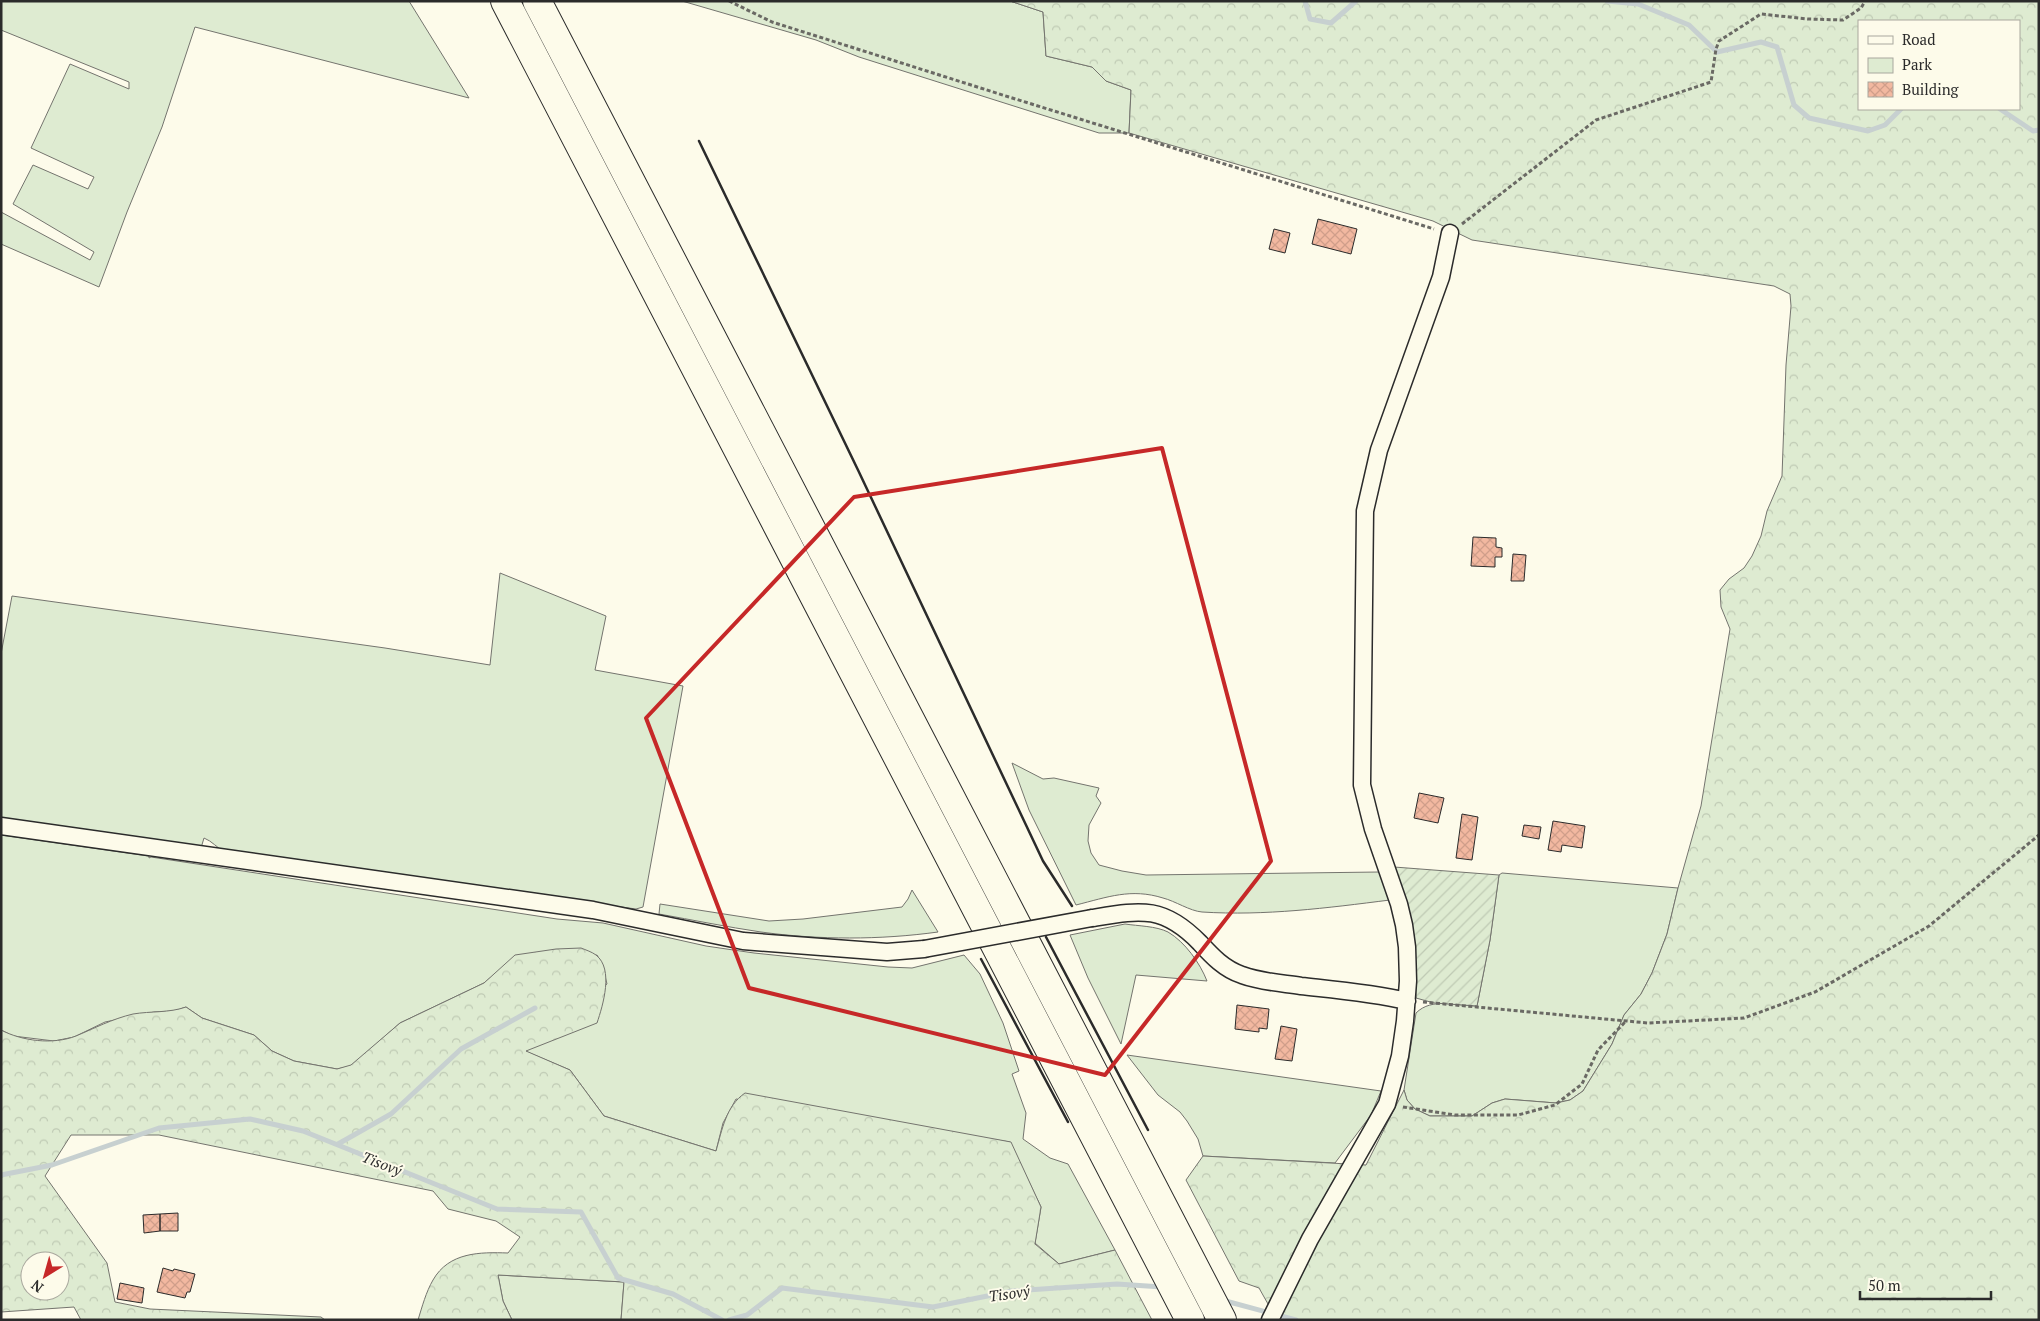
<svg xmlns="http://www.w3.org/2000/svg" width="2040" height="1321" font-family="'PT Serif',serif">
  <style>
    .green { fill: #deebd1; stroke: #74746e }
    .forest { fill: url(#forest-crowns); stroke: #74746e; fill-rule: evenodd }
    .garden { fill: url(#garden-furrows); stroke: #74746e }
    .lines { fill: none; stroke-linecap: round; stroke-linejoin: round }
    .stream { stroke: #c7d0d0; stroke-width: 5 }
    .building { fill: url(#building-cross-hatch); stroke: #2b2b2b }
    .street-casing { stroke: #2b2b2b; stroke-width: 19 }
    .highway-casing { stroke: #2b2b2b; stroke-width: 30 }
    .path { stroke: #6a6964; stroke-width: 3; stroke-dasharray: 4 2.5; stroke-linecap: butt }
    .street { stroke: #fdfbea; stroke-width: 16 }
    .highway { stroke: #fdfbea; stroke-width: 28 }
    .street-bridge-casing { stroke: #2b2b2b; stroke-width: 19; stroke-linecap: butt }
    .street-bridge { stroke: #fdfbea; stroke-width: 16 }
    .wall { stroke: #2b2b2b; stroke-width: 2.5 }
    .marked { fill: none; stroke: #c62828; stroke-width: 4; stroke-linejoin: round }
    .labels { text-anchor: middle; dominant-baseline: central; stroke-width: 4; stroke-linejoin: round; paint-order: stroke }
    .water-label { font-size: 15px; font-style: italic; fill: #2b2b2b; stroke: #fdfbea }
  </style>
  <defs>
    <pattern id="forest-crowns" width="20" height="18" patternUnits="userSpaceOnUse" patternTransform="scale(1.25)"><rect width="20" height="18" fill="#deebd1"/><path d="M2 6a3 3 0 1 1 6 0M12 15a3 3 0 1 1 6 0" fill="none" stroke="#bfcab4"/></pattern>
    <pattern id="garden-furrows" width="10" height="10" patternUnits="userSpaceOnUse" patternTransform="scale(1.25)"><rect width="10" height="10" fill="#deebd1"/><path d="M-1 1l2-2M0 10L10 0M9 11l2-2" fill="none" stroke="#bfcab4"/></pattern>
    <pattern id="building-cross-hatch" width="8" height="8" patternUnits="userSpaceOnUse" patternTransform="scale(1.25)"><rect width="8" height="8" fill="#f2b8a0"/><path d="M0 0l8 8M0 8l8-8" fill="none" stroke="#d09e8a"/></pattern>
  </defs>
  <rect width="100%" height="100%" fill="#fdfbea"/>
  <path class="green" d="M1,1H409L469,98L195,27L162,127L127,212L99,287L1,244V212L90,260L94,252L13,204L33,165L88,189L94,177L31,148L70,64L129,89V82L1,30Z
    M682,1H1010L1043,12L1046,56L1092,67L1106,81L1131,90L1129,133H1099L859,57L816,40Z
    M500,573L606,616L595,670L683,686L643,907L636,909L225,852C217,848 212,841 204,838L201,848L1,819V654L12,596L385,648L490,665Z
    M1012,763L1043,779L1054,778L1099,788L1096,796L1101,803L1089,825L1088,841L1091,853L1099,865L1122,871L1146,875L1379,872L1390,900C1327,908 1265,916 1202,912C1190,911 1175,901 1163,898C1131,888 1108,897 1076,905L1029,810Z
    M1,835L149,856V858L151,857L557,919L603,923L706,946L754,953L888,967L912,968L964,955L980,974L1003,1023L1019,1071L1012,1074L1026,1113L1023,1139L1050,1158L1068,1164L1115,1250L1059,1264L1035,1243L1041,1207L1010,1142L736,1099L723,1123L716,1151L604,1116L570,1070L525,1051L607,984L602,964L597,955L497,972L484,983L400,1023L351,1066L337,1069L294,1061L272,1051L254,1035L202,1018L186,1007L174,1011L154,1012L105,1022L74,1037L54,1041L13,1036L1,1030Z
    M1502,873L1678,888L1667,934L1652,973L1641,994L1624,1015L1612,1044L1583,1091L1570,1100L1556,1103L1505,1099L1492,1103L1472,1116H1430L1415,1109L1407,1100L1404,1090L1416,1013C1432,997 1457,1006 1477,1006L1490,940L1499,875Z
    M912,890L938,932C880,940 819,940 761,932C727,927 693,920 659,914L660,904L769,921L803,919L902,907L908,899Z
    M1125,924C1138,926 1156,926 1168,932C1185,942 1200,963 1207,981L1136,975L1121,1044L1088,978L1070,935Z
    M1127,1055L1381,1091L1371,1115L1335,1163L1203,1156L1198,1139L1187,1121L1180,1112L1158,1095Z
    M498,1275L624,1282L621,1320H512L503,1301Z"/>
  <path class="forest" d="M1010,1H2039V1320H1277L1259,1288L1239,1281L1186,1180L1203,1156L1366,1165L1404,1090L1407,1100L1415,1109L1430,1116H1472L1492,1103L1505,1099L1556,1103L1570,1100L1583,1091L1612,1044L1624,1015L1641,994L1652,973L1667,934L1678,888L1701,806L1730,629L1721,607L1720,590L1729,579L1744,568L1752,556L1761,536L1767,511L1782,476L1786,365L1791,306L1790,294L1774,286L1472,240L1433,221L1129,133L1131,90L1106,81L1092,67L1046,56L1043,12ZM1859,21H2019V109H1859Z
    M581,948C586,950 592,952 596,955C614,969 603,1005 597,1023L526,1051L570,1070L604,1116L716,1151C722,1130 726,1106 745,1093L1011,1142L1041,1207L1035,1244L1059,1264L1115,1250L1152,1320H621L624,1282L498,1275L503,1301L512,1320H418C422,1307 426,1292 433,1280C449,1252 480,1252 508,1253L520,1237L496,1221L448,1209L433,1191L159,1135H71L45,1176L107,1263L115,1302L150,1309L321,1317L325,1320H81L74,1307L1,1312V1030C22,1041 53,1045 76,1036C95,1028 112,1019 133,1014C151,1011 169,1013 186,1007L202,1018L254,1035L272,1051L294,1061L337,1069L351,1065L400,1023L484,983L515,955L556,949ZM30,1261H60V1291H30Z"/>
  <path class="garden" d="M1394,867L1499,875L1490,940L1477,1006L1434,1003L1416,998L1414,943Z"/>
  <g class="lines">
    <path class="stream" d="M1305,1L1310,19L1331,23L1356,1
      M1607,1L1638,4L1689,25L1717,52L1761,42L1777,47L1794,105L1809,118L1868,131L1885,125L1901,109
      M2000,109L2033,131L2039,130
      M338,1144L391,1114L461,1049L535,1008
      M1,1175L52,1165L159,1128L250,1119L303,1131L497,1209L581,1212L618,1278L673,1294L722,1320
      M1222,1300L1296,1320
      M729,1320L747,1315L782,1288L933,1307L1012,1291L1117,1284L1162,1287"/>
  </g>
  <path class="building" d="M1318,219L1357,229L1351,254L1312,244Z
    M1274,229L1290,233L1285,253L1269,249Z
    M1473,537L1496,538V547L1502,548V557H1495V567L1471,566Z
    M1513,554L1526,555L1524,581H1511Z
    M1419,793L1444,798L1438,823L1414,818Z
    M1462,814L1478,817L1472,860L1456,858Z
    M1553,821L1585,826L1582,848L1562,845L1561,852L1548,850Z
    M1524,825L1541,827L1539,839L1522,836Z
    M1237,1005L1269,1009L1267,1029L1259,1028V1032L1235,1029Z
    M1281,1026L1297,1029L1292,1061L1275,1059Z
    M178,1213V1231H160V1214Z
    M160,1214V1231L144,1233L143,1215Z
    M163,1268L173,1271L174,1269L195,1274L190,1292H187L185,1298L157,1292Z
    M120,1283L144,1288L142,1303L117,1299Z"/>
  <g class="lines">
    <g class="street-casing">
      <path id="street" d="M1,826L593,910L743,941L887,952L924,949
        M1092,918C1141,910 1163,905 1200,943C1212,956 1224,969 1242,975C1261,982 1281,983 1301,986C1337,990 1372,993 1407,1001
        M1270,1320L1310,1239L1387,1104L1400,1056L1405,1021L1408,981L1407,947L1404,925L1399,904L1373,829L1362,785L1365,511L1379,450L1441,277L1450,233"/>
    </g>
    <g class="highway-casing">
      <path id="highway" d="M505,1L1190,1320
        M537,1L1222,1320"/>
    </g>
    <path class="path" d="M729,1L772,22L1009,97L1434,229
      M1462,224L1596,120L1711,82L1716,49L1719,41L1761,14L1808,19L1843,20L1861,8L1865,1
      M1423,1002L1648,1023L1744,1018L1815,992L1929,926L2039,835
      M1403,1107L1455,1115H1518L1555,1105L1582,1084L1598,1050L1626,1021"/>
    <use href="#street" class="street"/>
    <use href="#highway" class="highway"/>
    <g class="street-bridge-casing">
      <path id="street-bridge" d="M924,949L1092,918"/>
    </g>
    <use href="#street-bridge" class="street-bridge"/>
    <path class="wall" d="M699,141L858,470L1043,861L1072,906
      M1046,937L1148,1130
      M981,959L1068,1122"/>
  </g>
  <path class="marked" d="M1162,448L1271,861L1105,1075L749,988L646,718L854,497Z"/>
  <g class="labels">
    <g class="water-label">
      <text transform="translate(382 1163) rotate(22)">Tisový</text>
      <text transform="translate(1009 1293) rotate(-8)">Tisový</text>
    </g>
  </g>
  <rect width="2040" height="1321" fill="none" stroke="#2b2b2b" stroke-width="5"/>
  <rect x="1858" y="20" width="162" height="90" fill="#fdfbea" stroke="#a9a89e"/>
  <rect x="1868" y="36" width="25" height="8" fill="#fdfbea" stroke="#a9a89e"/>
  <text x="1902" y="45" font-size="15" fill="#2b2b2b">Road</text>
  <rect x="1868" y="58" width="25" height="15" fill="#deebd1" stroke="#a9a89e"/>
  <text x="1902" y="70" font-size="15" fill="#2b2b2b">Park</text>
  <rect x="1868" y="82" width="25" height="15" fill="url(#building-cross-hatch)" stroke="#a9a89e"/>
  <text x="1902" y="95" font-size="15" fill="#2b2b2b">Building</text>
  <g transform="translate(45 1276) rotate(217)"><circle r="24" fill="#fdfbea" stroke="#a9a89e"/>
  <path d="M0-4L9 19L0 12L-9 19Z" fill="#c62828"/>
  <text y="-8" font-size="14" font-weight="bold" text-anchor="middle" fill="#2b2b2b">N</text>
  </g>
  <path d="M1860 1291v8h131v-8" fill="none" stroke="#2b2b2b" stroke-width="2.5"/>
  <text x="1868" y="1291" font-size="15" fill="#2b2b2b" stroke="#fdfbea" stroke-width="4" paint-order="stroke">50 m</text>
</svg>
